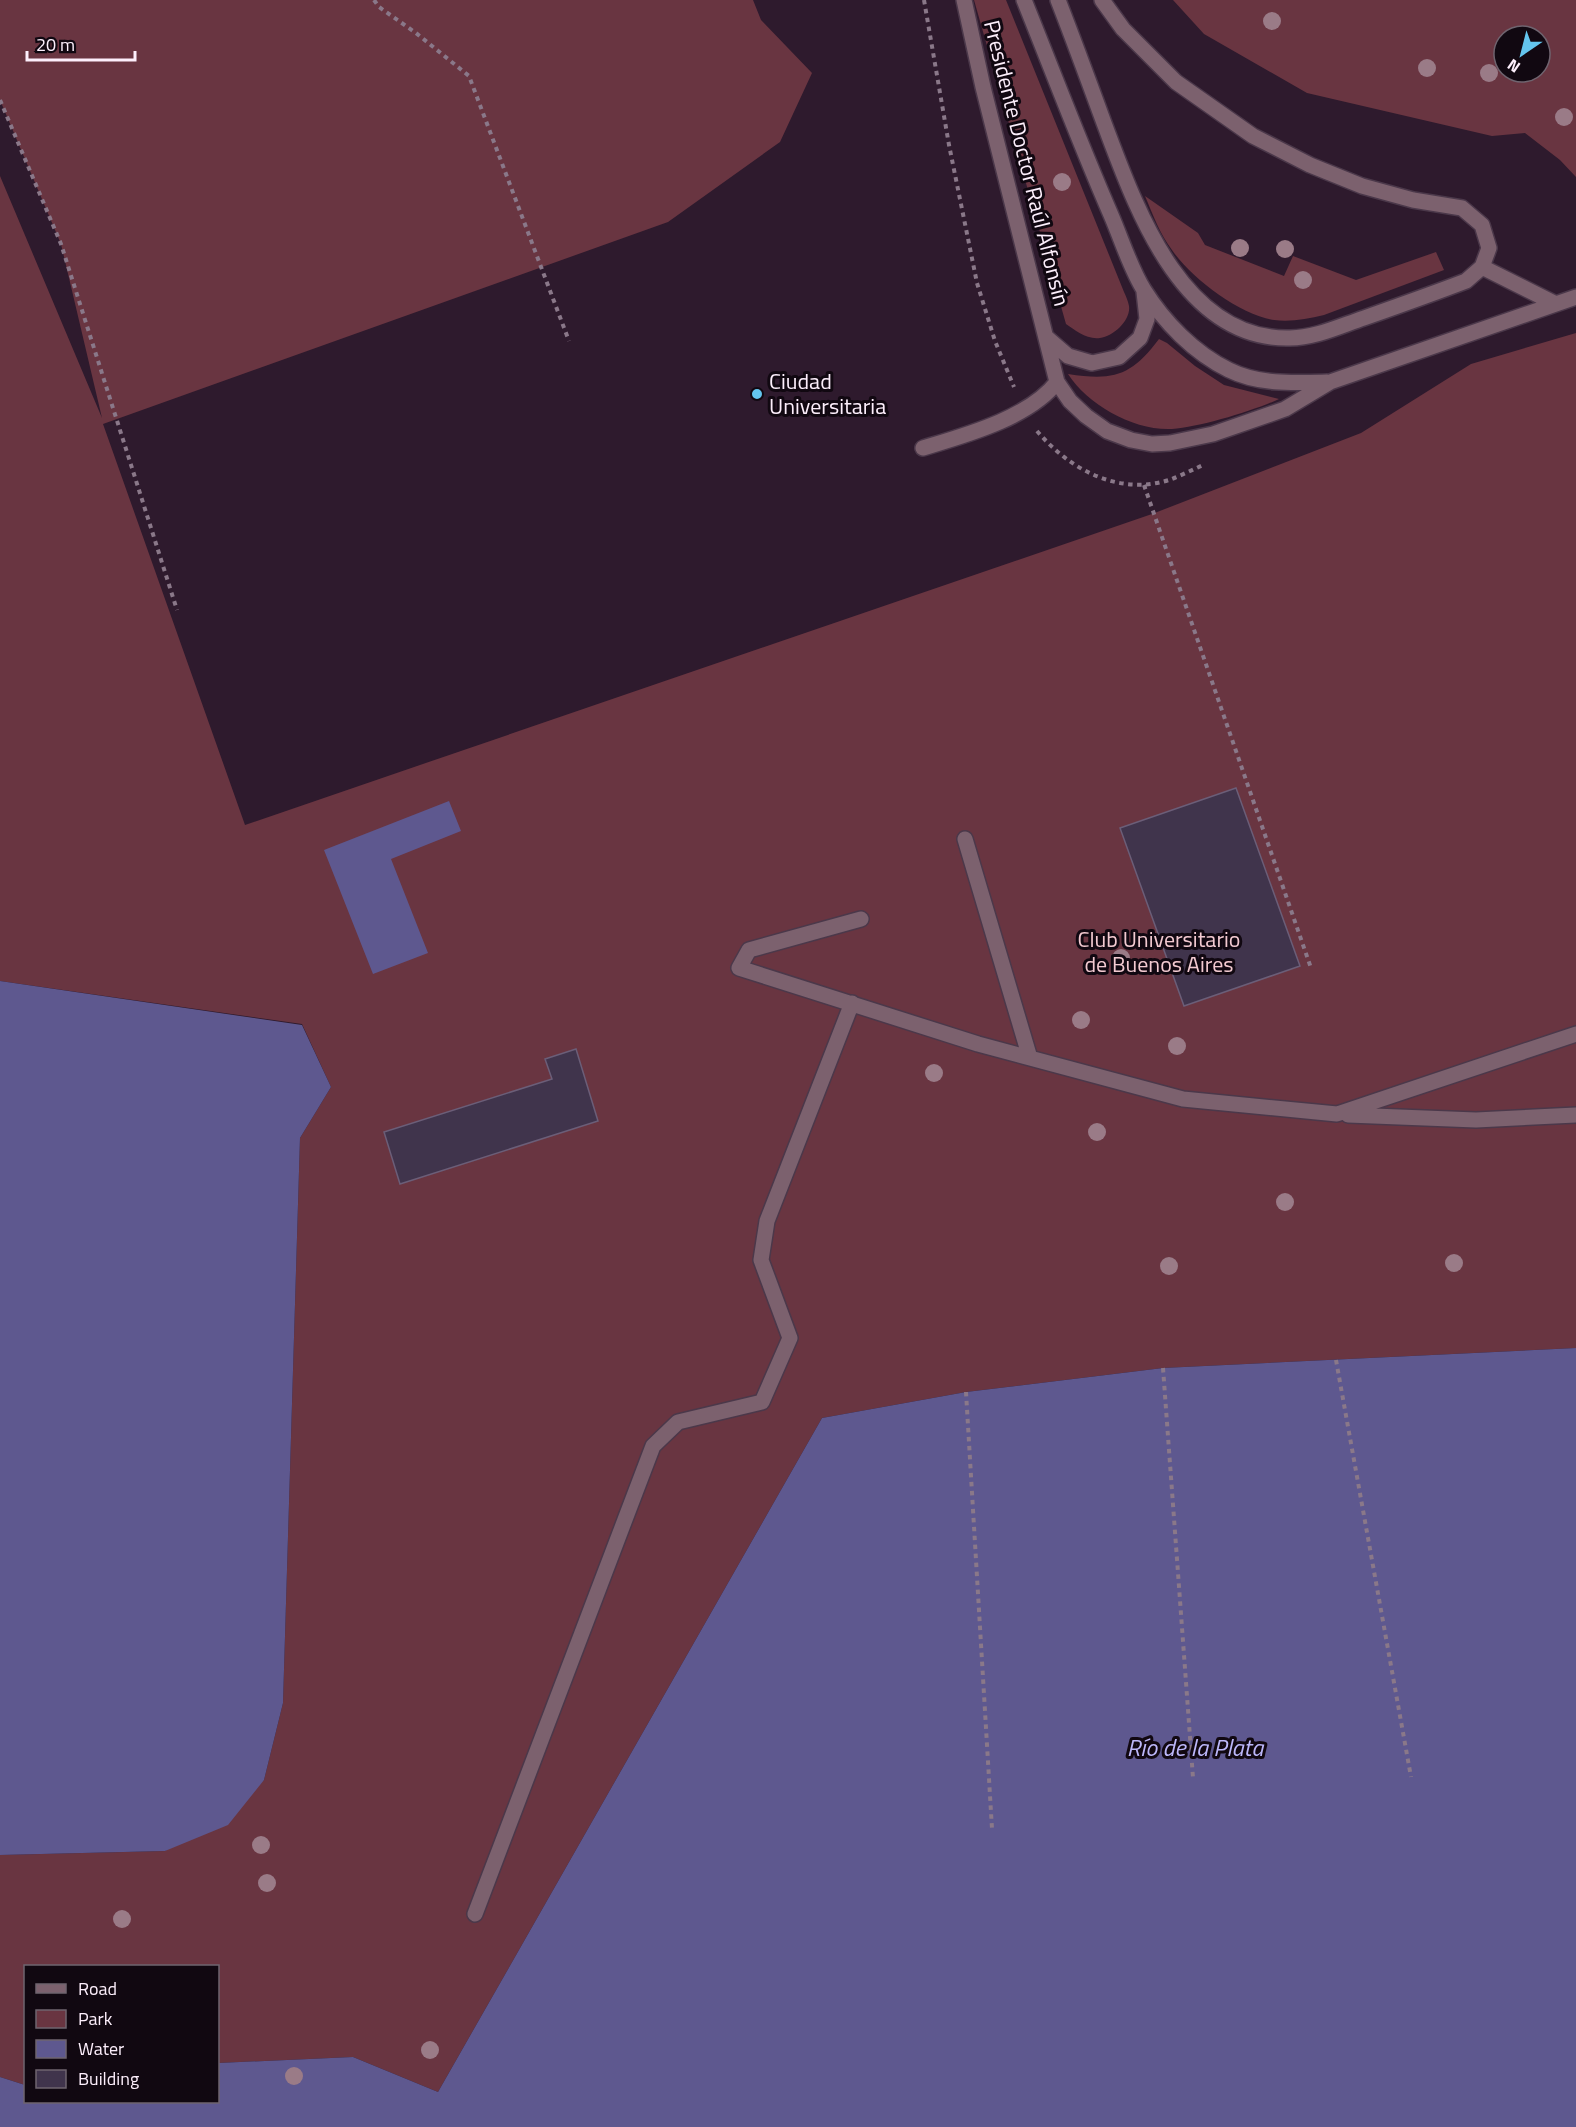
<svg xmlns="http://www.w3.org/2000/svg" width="1576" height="2127" font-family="'Titillium Web',sans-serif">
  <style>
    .green { fill: #693541; fill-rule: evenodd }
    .water { fill: #5e588f }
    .building { fill: #40344c; stroke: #6b5e78; stroke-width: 1.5 }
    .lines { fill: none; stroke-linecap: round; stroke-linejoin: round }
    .minor-casing { stroke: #4b384a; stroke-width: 18 }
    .path { stroke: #8a7889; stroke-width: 4; stroke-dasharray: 4.5 4.5; stroke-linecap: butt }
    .minor { stroke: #7c616e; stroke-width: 15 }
    .tree { fill: #9a7b87 }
    .poi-dot { fill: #64c5ee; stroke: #110811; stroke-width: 2 }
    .labels { text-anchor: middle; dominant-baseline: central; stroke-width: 6; stroke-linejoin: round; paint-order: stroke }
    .street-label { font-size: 22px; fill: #fdeffc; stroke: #110811 }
    .poi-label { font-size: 22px; fill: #fdeffc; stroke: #110811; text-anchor: start }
    .park-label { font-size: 22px; fill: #f3cad1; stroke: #110811 }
    .water-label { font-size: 24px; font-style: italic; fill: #bcb7fa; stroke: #110811 }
  </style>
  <rect width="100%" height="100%" fill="#2e1a2d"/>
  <path class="green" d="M0,0H753L761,20L812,73L780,142L668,222L103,424L245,825L1152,514L1361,433L1471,364L1576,333V1348L1163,1368L966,1392L822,1418L438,2092L353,2057L218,2063V1966H26L25,2085L0,2077V1855L165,1851L264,1780L283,1703L300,1138L331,1087L302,1024L0,981V176L102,418L61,244L0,100Z
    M974,0H1006L1124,292C1126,296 1128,301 1129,306C1131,320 1114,336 1100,338C1087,340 1075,330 1066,324Z
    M1173,0H1576V177L1560,160L1525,133L1492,136L1307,93L1204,34ZM1504,36H1540V72H1504Z
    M1145,196L1198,233L1205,245L1284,276L1293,256L1356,280L1436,252L1444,270L1324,315C1307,319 1291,322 1274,320C1240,315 1191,278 1172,250C1160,234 1153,215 1145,196Z
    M1159,339L1167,343L1195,366L1224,385L1279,399C1253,411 1200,427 1172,429C1134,431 1088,405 1068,374C1114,381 1131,376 1159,339Z"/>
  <path class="water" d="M449,801L461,831L391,859L428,953L373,974L324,850Z
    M0,981L302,1025L331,1087L300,1138L283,1703L264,1780L228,1825L165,1851L0,1855Z
    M1576,1348V2127H0V2077L25,2085L26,2102H218V2063L353,2057L438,2092L822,1418L966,1392L1163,1368Z"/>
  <path class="building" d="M1236,788L1300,966L1184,1006L1120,828Z
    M576,1049L598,1121L400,1184L384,1132L552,1079L545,1059Z"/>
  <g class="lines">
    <g class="minor-casing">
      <path id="minor" d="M964,0L983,87L1057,382L1070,401L1086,416L1107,431L1131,440L1152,444L1170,443L1213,434L1285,409L1330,382L1576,297
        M1024,0C1053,72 1080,144 1111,215C1121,238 1131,270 1144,290C1164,322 1194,353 1229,370C1259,385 1295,383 1327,382
        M1058,0C1074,41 1089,82 1104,123C1135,205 1181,341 1290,338C1315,338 1340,326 1364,318C1398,306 1432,294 1466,281L1482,267L1489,248L1482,225L1462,208L1413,200L1362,186L1310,165L1253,136L1176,82L1123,29L1102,0
        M1482,267L1556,304
        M1046,337L1068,356L1092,363L1119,357L1140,338L1147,319L1144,292
        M923,448C966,435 1029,418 1057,382
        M965,839L1030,1058
        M861,919L749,950L739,968L978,1044L1183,1099L1337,1114L1576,1034
        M1348,1115L1476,1120L1576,1115
        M475,1914L653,1446L678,1422L762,1402L790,1338L761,1260L767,1221L852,1003"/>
    </g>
    <path class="path" d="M374,0L379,7L416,33L469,76L569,341
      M924,0L949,145L977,283L995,341L1014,387
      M0,100L61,244L177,610
      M1037,431C1069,469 1118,496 1169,480C1180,476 1192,470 1203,465
      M1144,485L1311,968
      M1336,1360L1411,1777
      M1163,1368L1193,1778
      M966,1392L992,1829"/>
    <use href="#minor" class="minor"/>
  </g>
  <g class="tree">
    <circle cx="1272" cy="21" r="9"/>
    <circle cx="1427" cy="68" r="9"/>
    <circle cx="1489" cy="73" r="9"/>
    <circle cx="1564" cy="117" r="9"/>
    <circle cx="1062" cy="182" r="9"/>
    <circle cx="1240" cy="248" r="9"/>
    <circle cx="1285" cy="249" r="9"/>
    <circle cx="1303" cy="280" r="9"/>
    <circle cx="1121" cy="958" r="9"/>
    <circle cx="1081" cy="1020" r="9"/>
    <circle cx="1177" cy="1046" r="9"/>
    <circle cx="934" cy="1073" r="9"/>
    <circle cx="1097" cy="1132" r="9"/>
    <circle cx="1285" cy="1202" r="9"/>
    <circle cx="1454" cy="1263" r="9"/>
    <circle cx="1169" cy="1266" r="9"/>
    <circle cx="261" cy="1845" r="9"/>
    <circle cx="267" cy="1883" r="9"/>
    <circle cx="122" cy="1919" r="9"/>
    <circle cx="430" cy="2050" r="9"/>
    <circle cx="294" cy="2076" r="9"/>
  </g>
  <circle class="poi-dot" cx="757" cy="394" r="6"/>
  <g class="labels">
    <g class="street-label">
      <text transform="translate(1027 163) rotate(76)">Presidente Doctor Raúl Alfonsín</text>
    </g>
    <g class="poi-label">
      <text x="769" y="381">Ciudad<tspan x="769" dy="25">Universitaria</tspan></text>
    </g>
    <g class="park-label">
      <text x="1159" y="939">Club Universitario<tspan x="1159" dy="25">de Buenos Aires</tspan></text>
    </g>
    <g class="water-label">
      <text x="1195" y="1747">Río de la Plata</text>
    </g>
  </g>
  <rect x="24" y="1965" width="195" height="138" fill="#110811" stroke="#6f646f" stroke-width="1.5"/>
  <rect x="36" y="1984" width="30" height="9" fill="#7c616e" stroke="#6f646f" stroke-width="1.5"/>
  <text x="78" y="1995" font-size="18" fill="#fdeffc">Road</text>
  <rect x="36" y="2010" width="30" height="18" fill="#693541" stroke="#6f646f" stroke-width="1.5"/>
  <text x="78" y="2025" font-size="18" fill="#fdeffc">Park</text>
  <rect x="36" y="2040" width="30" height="18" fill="#5e588f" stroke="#6f646f" stroke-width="1.5"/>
  <text x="78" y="2055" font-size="18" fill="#fdeffc">Water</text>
  <rect x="36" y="2070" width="30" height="18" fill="#40344c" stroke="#6f646f" stroke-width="1.5"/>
  <text x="78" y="2085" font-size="18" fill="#fdeffc">Building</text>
  <g transform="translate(1522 54) rotate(215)"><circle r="28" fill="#110811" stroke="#6f646f" stroke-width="1.5"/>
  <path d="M0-4.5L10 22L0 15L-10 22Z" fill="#64c5ee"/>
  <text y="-9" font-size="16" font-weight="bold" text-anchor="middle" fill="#fdeffc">N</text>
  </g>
  <path d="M27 51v9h108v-9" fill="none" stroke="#fdeffc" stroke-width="3"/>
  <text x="36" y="51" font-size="18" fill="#fdeffc" stroke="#110811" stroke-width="4.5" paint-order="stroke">20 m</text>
</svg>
